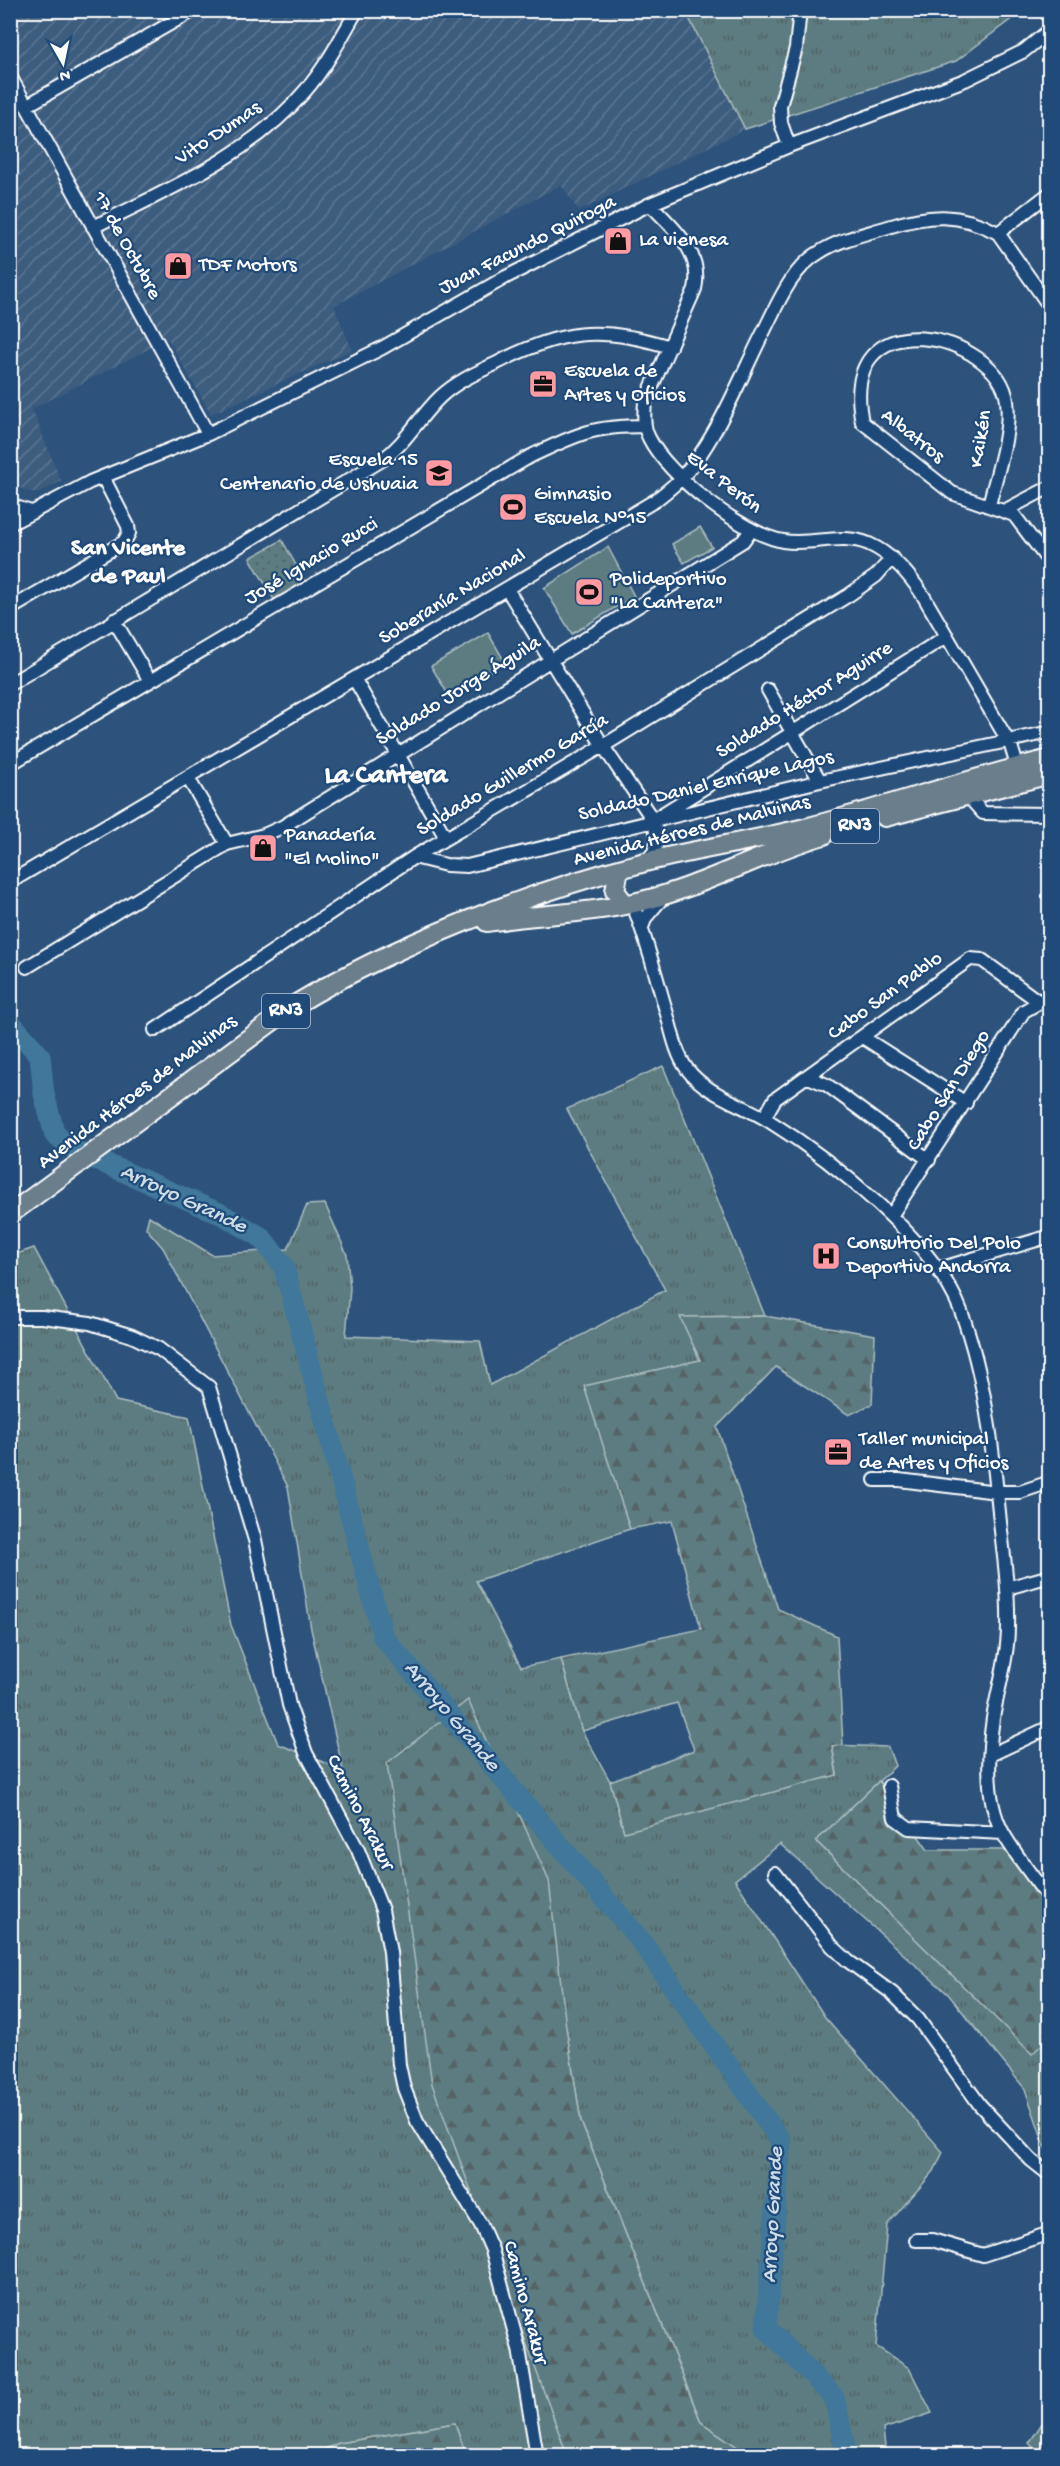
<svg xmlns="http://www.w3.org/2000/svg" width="1060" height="2466" font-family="'Gochi Hand',sans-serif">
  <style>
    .industrial { fill: url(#industrial-furrows) }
    .grass { fill: url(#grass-tufts); stroke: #adbec0; stroke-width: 1.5 }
    .forest { fill: url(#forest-firs); stroke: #adbec0; stroke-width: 1.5 }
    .park { fill: url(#park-dots); stroke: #adbec0; stroke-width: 1.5 }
    .pitch { fill: #5b7c81; stroke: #adbec0; stroke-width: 1.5 }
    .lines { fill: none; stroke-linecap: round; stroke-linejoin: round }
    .river { stroke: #3f779a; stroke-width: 21 }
    .minor-casing { stroke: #fff; stroke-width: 16 }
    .highway-casing { stroke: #fff; stroke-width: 22 }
    .minor { stroke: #1f4a7a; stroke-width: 12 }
    .highway { stroke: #6b7e8b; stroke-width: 18 }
    .labels { text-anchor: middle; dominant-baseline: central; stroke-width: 4.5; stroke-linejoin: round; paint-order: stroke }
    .shield { fill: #1f4a7a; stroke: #bcc9d7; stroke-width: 1.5 }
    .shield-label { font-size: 20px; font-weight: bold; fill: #fff }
    .street-label { font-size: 21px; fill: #fff; stroke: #1f4a7a }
    .poi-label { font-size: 21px; fill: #fff; stroke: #1f4a7a; text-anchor: start }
    .water-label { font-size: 22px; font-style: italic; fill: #cfdde6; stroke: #1f4a7a }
    .quarter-label { font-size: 24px; font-weight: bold; fill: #fff; stroke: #1f4a7a }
    .district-label { font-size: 27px; font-weight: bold; fill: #fff; stroke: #1f4a7a }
  </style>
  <defs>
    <pattern id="industrial-furrows" width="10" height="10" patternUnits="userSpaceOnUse" patternTransform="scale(1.5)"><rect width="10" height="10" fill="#3e5d7f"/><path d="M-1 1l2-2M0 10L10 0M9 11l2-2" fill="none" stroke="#5b7592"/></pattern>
    <pattern id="grass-tufts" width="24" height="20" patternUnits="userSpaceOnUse" patternTransform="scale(1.5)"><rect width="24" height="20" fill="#5b7c81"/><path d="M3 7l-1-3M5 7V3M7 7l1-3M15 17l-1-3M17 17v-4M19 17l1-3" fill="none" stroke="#546466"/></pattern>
    <pattern id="forest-firs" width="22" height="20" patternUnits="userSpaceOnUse" patternTransform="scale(1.5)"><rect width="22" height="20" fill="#5b7c81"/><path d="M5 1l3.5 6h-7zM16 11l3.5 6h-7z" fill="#546466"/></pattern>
    <pattern id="park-dots" width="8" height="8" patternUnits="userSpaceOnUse" patternTransform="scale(1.5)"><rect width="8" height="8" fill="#5b7c81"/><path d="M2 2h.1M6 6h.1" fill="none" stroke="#546466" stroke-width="1.8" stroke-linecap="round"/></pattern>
  </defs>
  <rect width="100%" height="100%" fill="#2d537c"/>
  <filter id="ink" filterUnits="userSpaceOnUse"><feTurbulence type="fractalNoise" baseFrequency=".0167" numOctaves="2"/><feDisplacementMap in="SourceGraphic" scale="12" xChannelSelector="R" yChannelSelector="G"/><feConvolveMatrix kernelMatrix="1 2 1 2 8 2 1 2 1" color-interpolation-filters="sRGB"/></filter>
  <g filter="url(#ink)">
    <path class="industrial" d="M11,11H705L689,18L745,129L579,211L561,185L334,306L352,350L211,414L168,339L32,409L61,481L37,494L11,485Z"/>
    <path class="grass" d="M705,10L1022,11L956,61L745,129L689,18Z
      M663,1066L765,1316L681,1317L700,1360L585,1386L630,1529L476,1581L521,1667L561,1659L582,1731L610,1781L624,1831L837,1775L832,1745L888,1747L895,1766L816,1841L1032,2053L1049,2038V2158L1025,2089L948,1994L780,1844L735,1880L825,2017L943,2152L934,2171L887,2225L876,2346L909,2368L932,2413L883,2429L886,2456L749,2455L701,2422L581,2122L566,2027L561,2438L567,2455H466L454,2423L339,2443L312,2455L11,2456V1256L34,1248L116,1401L189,1417L231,1625L278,1744L343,1770L311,1629L288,1487L163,1248L146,1228L149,1216L212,1255L288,1249L307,1205L325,1204L347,1255L350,1288L346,1336L480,1341L490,1385L665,1290L567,1109Z
      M1049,2413V2455H1040L1029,2443Z"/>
    <path class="forest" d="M765,1316L875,1335L872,1404L849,1415L776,1367L717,1427L778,1609L837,1636L843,1745L832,1746L837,1775L624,1832L610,1781L694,1750L677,1703L582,1731L561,1659L701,1629L672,1521L630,1529L584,1386L700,1360L680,1317Z
      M468,1700L549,1881L566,2027L581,2122L701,2422L749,2455H567L432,2084L387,1763Z
      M879,1781L928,1850H1003L1049,1896V2038L1032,2054L816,1841Z
      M455,2423L466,2455H312L339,2443Z"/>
    <path class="park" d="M282,540L306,583L275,601L250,558Z"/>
    <path class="pitch" d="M700,527L712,547L684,563L672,544Z
      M608,547L634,596L572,634L544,588Z
      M488,633L505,662L449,696L431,666Z"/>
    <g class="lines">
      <path class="river" d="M10,1022L40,1056L44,1094L55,1135L81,1153L221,1214L261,1237L284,1267L383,1637L641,1941L781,2141L766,2328L834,2397L847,2456"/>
      <g class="minor-casing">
        <path id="minor" d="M10,76L208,434
          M26,106L194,10
          M789,146L781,123L780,106L796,48L800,10
          M650,204C674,229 703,252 695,289L645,402C644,414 643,427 649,438C667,475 742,534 783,541C813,546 840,532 869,544C893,555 910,575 924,597L1011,746L1019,772
          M93,227C167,190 250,156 305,91C326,67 341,38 357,10
          M998,233L1050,307
          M10,505L31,512
          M989,505C997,472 1011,434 1007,401C999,334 836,294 862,422L952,493L1014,515L1050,563
          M1004,511L1050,487
          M10,524L90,482L208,434L382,348L506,277L650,204L789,146L965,80L1024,51L1050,30
          M507,589L603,746L653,820L658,839L654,852L646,862
          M10,609L124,542L129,533L128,526L103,477
          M114,620L150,681
          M355,680L446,838
          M10,684L382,460C406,443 419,417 440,397C456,382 476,373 495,364C560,330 599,325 670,347
          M768,690L820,781
          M10,764L529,457C577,434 592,426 645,426
          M188,778L227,844
          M966,794L983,813L1050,814
          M659,816L947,636
          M414,857L446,865L467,866L820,781L1050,732
          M10,882L656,500C664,493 673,487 680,479C713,447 740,379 761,337C776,308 790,269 820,252C840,239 866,234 888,227C929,214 959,212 998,233L1050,193
          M632,903C647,939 656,977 667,1014C672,1032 676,1054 687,1069C707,1095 742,1104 769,1121C832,1160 935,1242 961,1311C986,1379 993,1451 1000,1522C1004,1557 1009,1592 1008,1627C1008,1658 998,1688 993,1718C988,1753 985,1801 1003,1833C1016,1856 1034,1878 1050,1900
          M642,927L646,917L663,897
          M27,967L227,844L264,835L282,827L743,541L751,530
          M155,1030L414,857L603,746L849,595L876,576L892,558
          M864,1038L966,1103
          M808,1077L827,1085L929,1160
          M764,1118L775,1099L970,959L982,960L1038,1001
          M891,1216L1024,1011L1050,996
          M939,1269L1050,1236
          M10,1317H42L90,1323L132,1336L159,1349L209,1387L255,1540L289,1705L306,1753L358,1850L382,1910L390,1952L399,2065L404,2088L417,2121L481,2225L492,2250L519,2349L537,2456
          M875,1480H899L997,1492H1020L1050,1482
          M1007,1588L1050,1576
          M990,1755L1050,1727
          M889,1786L895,1818L909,1828L1003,1833
          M775,1873L832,1946L848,1961L892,1993L918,2019L980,2105L1031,2160L1050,2175
          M916,2240H932L983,2255L1050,2233"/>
      </g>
      <g class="highway-casing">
        <path id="highway" d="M885,817L1050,774
          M619,869L615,891L625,904
          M487,922C538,914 592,914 642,901C705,886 761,853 824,835
          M10,1214L293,1006C395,944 530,892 645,862C698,849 752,841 805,828C887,807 967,779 1050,759"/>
      </g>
      <use href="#minor" class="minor"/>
      <use href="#highway" class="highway"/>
    </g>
  </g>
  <defs>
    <g id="shop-square" transform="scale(1.5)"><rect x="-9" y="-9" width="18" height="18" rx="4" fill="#ff9aa2" stroke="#1f4a7a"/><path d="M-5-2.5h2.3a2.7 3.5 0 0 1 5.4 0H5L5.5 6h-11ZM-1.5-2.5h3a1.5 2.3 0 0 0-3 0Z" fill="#111"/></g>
    <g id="office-square" transform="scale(1.5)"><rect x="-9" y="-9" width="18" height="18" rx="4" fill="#ff9aa2" stroke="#1f4a7a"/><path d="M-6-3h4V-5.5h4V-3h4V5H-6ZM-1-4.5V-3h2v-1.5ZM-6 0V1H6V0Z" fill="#111"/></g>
    <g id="school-square" transform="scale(1.5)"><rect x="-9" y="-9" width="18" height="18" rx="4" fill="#ff9aa2" stroke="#1f4a7a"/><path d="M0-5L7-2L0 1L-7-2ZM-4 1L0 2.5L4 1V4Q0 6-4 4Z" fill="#111"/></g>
    <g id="stadium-square" transform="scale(1.5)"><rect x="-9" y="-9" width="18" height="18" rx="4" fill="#ff9aa2" stroke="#1f4a7a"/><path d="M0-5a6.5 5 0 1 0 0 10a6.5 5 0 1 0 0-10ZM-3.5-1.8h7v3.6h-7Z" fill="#111"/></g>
    <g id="hospital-square" transform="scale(1.5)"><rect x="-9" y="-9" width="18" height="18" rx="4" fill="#ff9aa2" stroke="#1f4a7a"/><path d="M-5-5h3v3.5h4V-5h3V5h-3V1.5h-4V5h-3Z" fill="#111"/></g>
  </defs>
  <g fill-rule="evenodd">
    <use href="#shop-square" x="618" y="241"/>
    <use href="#shop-square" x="178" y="266"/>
    <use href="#office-square" x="543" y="384"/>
    <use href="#school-square" x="439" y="473"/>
    <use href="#stadium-square" x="513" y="507"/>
    <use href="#stadium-square" x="589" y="592"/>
    <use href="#shop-square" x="263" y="848"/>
    <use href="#hospital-square" x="826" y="1256"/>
    <use href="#office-square" x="838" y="1452"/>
  </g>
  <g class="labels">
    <g class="shield">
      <rect x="831" y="809" width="48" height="34" rx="4.5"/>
      <rect x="262" y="994" width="48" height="34" rx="4.5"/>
    </g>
    <g class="shield-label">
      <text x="855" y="826">RN3</text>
      <text x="286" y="1011">RN3</text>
    </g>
    <g class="street-label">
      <text transform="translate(219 134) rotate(-34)">Vito Dumas</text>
      <text transform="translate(126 246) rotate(61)">17 de Octubre</text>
      <text transform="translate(528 246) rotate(-27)">Juan Facundo Quiroga</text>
      <text transform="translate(912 437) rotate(38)">Albatros</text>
      <text transform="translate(982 439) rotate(-81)">Kaikén</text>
      <text transform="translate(723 483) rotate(38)">Eva Perón</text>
      <text transform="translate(312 562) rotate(-31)">José Ignacio Rucci</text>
      <text transform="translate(453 598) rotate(-31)">Soberanía Nacional</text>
      <text transform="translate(459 692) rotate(-32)">Soldado Jorge Águila</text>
      <text transform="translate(805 701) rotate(-32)">Soldado Héctor Aguirre</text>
      <text transform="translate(513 776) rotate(-31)">Soldado Guillermo García</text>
      <text transform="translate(706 787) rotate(-13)">Soldado Daniel Enrique Lagos</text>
      <text transform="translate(692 832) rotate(-14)">Avenida Héroes de Malvinas</text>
      <text transform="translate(886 997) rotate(-36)">Cabo San Pablo</text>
      <text transform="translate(950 1091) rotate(-58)">Cabo San Diego</text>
      <text transform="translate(138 1093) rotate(-37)">Avenida Héroes de Malvinas</text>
      <text transform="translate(359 1813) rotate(63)">Camino Arakur</text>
      <text transform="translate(524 2303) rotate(75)">Camino Arakur</text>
    </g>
    <g class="poi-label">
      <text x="639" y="241">La vienesa</text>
      <text x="199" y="266">TDF Motors</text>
      <text x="564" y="372">Escuela de<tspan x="564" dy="24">Artes y Oficios</tspan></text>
      <text x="418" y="461" text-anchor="end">Escuela 15<tspan x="418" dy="24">Centenario de Ushuaia</tspan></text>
      <text x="534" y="495">Gimnasio<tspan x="534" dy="24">Escuela N°15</tspan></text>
      <text x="610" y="580">Polideportivo<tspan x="610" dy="24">"La Cantera"</tspan></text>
      <text x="284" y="836">Panadería<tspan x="284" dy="24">"El Molino"</tspan></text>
      <text x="847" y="1244">Consultorio Del Polo<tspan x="847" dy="24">Deportivo Andorra</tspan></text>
      <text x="859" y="1440">Taller municipal<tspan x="859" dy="24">de Artes y Oficios</tspan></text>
    </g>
    <g class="water-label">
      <text transform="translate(183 1200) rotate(25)">Arroyo Grande</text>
      <text transform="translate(451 1717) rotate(50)">Arroyo Grande</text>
      <text transform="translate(774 2215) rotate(-87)">Arroyo Grande</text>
    </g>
    <g class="quarter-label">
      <text x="128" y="549">San Vicente<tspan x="128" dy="28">de Paul</tspan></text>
    </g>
    <g class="district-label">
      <text x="386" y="777">La Cantera</text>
    </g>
  </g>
  <rect width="1060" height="2466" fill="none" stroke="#1f4a7a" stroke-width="36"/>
  <rect x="18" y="18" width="1024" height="2430" fill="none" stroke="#fff" stroke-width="2" filter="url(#ink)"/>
  <g transform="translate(63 63) rotate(171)" stroke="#1f4a7a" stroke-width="4.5" paint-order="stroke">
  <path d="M0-4.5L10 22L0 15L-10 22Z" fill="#ffffff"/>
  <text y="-9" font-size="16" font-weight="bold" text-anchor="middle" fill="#ffffff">N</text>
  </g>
</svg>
